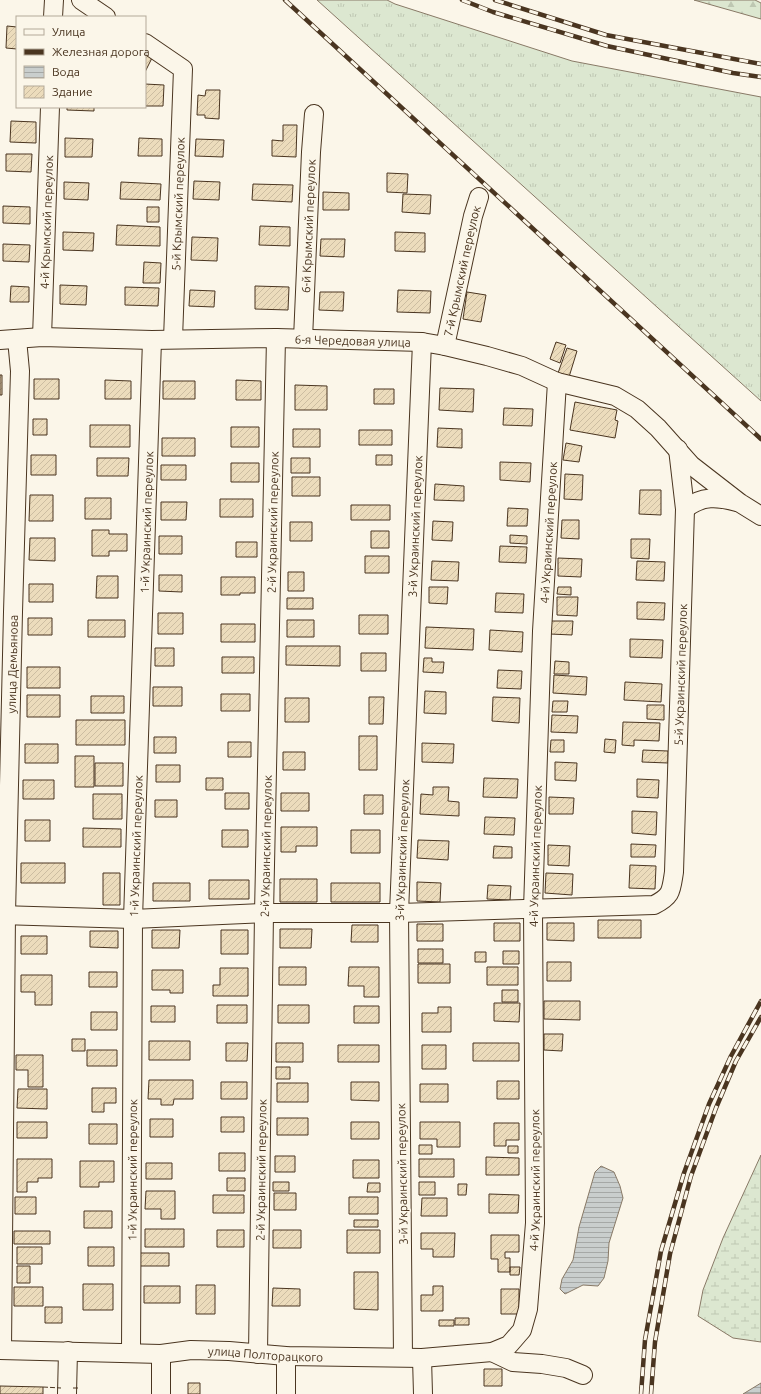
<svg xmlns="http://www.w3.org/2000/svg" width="761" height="1394" font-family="Ubuntu,sans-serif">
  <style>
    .grass { fill: url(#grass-tufts); stroke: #887966 }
    .forest { fill: url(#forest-firs); stroke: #887966 }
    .wetland { fill: url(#wetland-marsh); stroke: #887966 }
    .water { fill: url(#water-rules); stroke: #887966 }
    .building { fill: url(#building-hatch); stroke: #4a3520 }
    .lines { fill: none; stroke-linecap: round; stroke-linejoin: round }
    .minor-casing { stroke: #4a3520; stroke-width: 20 }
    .minor { stroke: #fbf6e9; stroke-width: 18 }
    .rail-casing { stroke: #4a3520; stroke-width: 4.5 }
    .rail { stroke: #fbf6e9; stroke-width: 3; stroke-dasharray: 9; stroke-linecap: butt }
    .fence { stroke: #4a3520; stroke-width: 1; stroke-dasharray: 5 2; stroke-linecap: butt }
    .labels { text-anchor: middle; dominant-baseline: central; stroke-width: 3; stroke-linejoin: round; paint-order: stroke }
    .street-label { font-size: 12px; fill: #4a3520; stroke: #fbf6e9 }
  </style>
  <defs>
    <pattern id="grass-tufts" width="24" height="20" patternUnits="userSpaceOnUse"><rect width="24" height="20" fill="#dce7d0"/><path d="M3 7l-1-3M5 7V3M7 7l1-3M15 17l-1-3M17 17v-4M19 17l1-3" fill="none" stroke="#bec7b2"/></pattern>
    <pattern id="forest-firs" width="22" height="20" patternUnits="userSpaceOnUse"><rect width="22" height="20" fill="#dce7d0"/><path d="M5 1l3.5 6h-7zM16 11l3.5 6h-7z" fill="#bec7b2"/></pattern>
    <pattern id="wetland-marsh" width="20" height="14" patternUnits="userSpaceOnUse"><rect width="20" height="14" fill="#dce7d0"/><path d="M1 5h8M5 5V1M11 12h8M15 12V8" fill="none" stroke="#bec7b2"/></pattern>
    <pattern id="water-rules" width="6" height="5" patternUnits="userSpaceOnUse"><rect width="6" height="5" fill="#c9cecd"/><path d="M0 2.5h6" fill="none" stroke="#a5a8a6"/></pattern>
    <pattern id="building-hatch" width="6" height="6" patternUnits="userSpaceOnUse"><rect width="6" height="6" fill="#ecdcbc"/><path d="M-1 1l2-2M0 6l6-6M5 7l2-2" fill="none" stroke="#ccbda1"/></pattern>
  </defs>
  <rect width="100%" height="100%" fill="#fbf6e9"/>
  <path class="grass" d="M317,0H387L395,4L572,61L761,97V401Z"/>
  <path class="forest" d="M694,0H755L761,3V19Z"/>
  <path class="wetland" d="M761,1155V1342L733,1338L698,1316L703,1290L723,1238Z"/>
  <path class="water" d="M601,1166L614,1172L620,1186L623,1198L609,1243L608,1261L604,1278L598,1286L583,1285L565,1294L560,1289L562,1279L573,1260L579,1227L595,1172Z
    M761,1383V1394H743Z"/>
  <path class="building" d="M7,26L17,27V49L6,48Z
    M145,54L152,58L145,72Z
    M145,84L164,85L163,106H145Z
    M206,90H220L219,119L205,118V115H197L198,95L205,96Z
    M67,107H94V111L67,110Z
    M11,121L36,122V143L10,142Z
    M283,125H297L296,157L272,156V140L283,141Z
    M65,138L93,139L92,157H65Z
    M139,138L162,139V156H138Z
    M196,139L224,140L223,157L195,156Z
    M6,154H32L31,172L6,171Z
    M387,173L408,174L407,193L387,192Z
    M194,181L220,182L219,200L193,199Z
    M64,182L89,183L88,200L64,199Z
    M121,182L161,184L160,200L120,199Z
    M253,184L293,185L292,202L252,200Z
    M323,192L349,193V210H323Z
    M403,194L431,195L430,214L402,212Z
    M3,206L30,207V224L3,223Z
    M147,207H159V222H147Z
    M117,225L160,227V246L116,245Z
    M260,226L290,227V246L259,245Z
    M63,232L94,233L93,251L63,250Z
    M395,232L425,233V252L395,251Z
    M192,237L218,238L217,261L191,260Z
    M321,239H345L344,257L320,256Z
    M3,244L30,245L29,262L3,261Z
    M144,262L161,263L160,283H143Z
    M60,285L87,286L86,305L60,304Z
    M11,286L29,287V302H10Z
    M255,286L289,287L288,310L255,309Z
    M125,287L159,288L158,306L125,305Z
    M190,290L215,291L214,307L189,306Z
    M398,290L431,291L430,313L397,312Z
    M320,292H344L343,311L319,310Z
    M467,292L486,295L481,322L463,319Z
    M556,342L566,345L560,363L550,359Z
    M567,348L577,351L569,377L558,373Z
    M0,375H2V395H0Z
    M34,379H59V399H34Z
    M105,380L131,381V399H105Z
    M236,380L261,381V400H236Z
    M163,381H195V399H163Z
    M295,385L327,386V410H295Z
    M440,388L474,389L473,412L439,410Z
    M374,389H394V404H374Z
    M575,402L617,410L615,420L618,421L615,438L570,430Z
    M504,408L533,409L532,426L503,425Z
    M33,419H47V435H33Z
    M90,425H130V447H90Z
    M231,427H259V447H231Z
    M438,428L462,429V448L437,447Z
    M293,429H320V447H293Z
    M359,430H392V445H359Z
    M162,438H195V456H162Z
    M566,443L582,446L579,462L563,460Z
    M31,455H56V475H31Z
    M376,455H392V465H376Z
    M97,458H129L128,476H97Z
    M291,458H310V473H291Z
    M500,462L531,463L530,482L500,480Z
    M231,463H259V482H231Z
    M161,465H186V480H161Z
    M565,474L583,475L582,500L564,499Z
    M292,477H320V496H292Z
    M435,484L464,486V501L434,500Z
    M640,490H661V515L639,514Z
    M30,495H53V521H29Z
    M85,498H111V519H85Z
    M220,499H253V517H220Z
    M161,502H187L186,520H161Z
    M351,505H390V520H351Z
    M508,508L528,509L527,526H507Z
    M562,520H579V539L561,538Z
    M433,521L453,522L452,541L432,540Z
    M290,522H312V541H290Z
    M92,530H109V534H127V551H109V556H92Z
    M371,531H389V548H371Z
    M510,535L527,536V544L510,543Z
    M159,536H182V554H159Z
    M30,538H55V561L29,560Z
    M631,539H650L649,559L631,558Z
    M236,542H257V557H236Z
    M500,546L527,547L526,563L499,562Z
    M365,556H389V573H365Z
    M558,558L582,559L581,577L558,576Z
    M432,561L459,562L458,581L431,580Z
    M637,561L665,562L664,581L636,580Z
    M288,572H304V591H288Z
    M159,575H182V592L159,591Z
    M97,576H118V598H96Z
    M221,577H255V593H240V595H221Z
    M29,584H53V602H29Z
    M429,587H448L447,604L429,603Z
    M558,587H571V595L557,594Z
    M496,593L524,594L523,613L495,612Z
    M557,597H578L577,616L557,615Z
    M287,598H313V609H287Z
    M637,602L665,603L664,620L637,619Z
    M158,613H183V634H158Z
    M359,615H388V634H359Z
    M28,618H52V635H28Z
    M88,620H125V637H88Z
    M287,620H314V637H287Z
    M550,621H573L572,635L550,634Z
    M221,624H255V642H221Z
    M426,627L474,629L473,650L425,648Z
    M490,630L523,632L522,652L489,650Z
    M630,639L663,640L662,658L630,657Z
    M286,646H340V666L286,665Z
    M155,648H174V666H155Z
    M361,653H386V671H361Z
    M222,657H254V673H222Z
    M424,658H432V662H444L443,673L423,672Z
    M555,661L569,662V674H554Z
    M27,667H60V688H27Z
    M498,670L522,671L521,689L497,688Z
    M554,675L587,677L586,695L553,693Z
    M625,682L662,684L661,702L624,700Z
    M153,687H182V706H153Z
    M425,691L446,692V714L424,713Z
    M221,694H250V711H221Z
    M27,695H60V717H27Z
    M91,696H124V713H91Z
    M369,697H384L383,724H369Z
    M493,697L520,698L519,723L492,721Z
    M285,698H309V722H285Z
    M553,701H568L567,712H552Z
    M647,705H664V720L647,719Z
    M552,715L578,716L577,733L551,732Z
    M76,720H125V745H76Z
    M623,722L660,723L659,741L634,740V746L622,745Z
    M359,736H377V770H359Z
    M154,737H176V753H154Z
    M605,739L616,740L615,753L604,752Z
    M551,740H564V752H550Z
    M228,742H251V757H228Z
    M422,743L454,744L453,763L422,762Z
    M25,744H58V763H25Z
    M643,750L668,751V763L642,762Z
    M283,752H305V770H283Z
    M75,756H94V787H75Z
    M555,762L577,763L576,781L555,780Z
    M95,763H123V786H95Z
    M156,765H180V782H156Z
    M206,778H223V790H206Z
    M484,778L518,779L517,798L483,797Z
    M637,779L659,780L658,798L637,797Z
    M23,780H54V799H23Z
    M433,787H449L448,801L459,802V816L420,814L421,794L433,795Z
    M225,793H249V809H225Z
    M281,793H309V811H281Z
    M93,794H122V819H93Z
    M364,795H383V814H364Z
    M549,797L574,798L573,814H549Z
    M155,800H177V817H155Z
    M632,811L657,812L656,835L632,833Z
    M485,817L515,818L514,835L484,834Z
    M25,820H50V841H25Z
    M281,827H317V846H296V852H281Z
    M83,828L121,829V847H83Z
    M222,830H248V847H222Z
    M351,830H380V853H351Z
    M418,840L449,841L448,860L417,858Z
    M631,844L656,845L655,857H631Z
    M548,845L570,846L569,866L548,865Z
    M494,846L512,847V858H493Z
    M21,863H65V883H21Z
    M630,865L656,866L655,889L629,888Z
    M103,873H120V905H103Z
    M546,873L573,874L572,895L545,893Z
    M280,879H317V902H280Z
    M209,880H249V899H209Z
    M417,882L441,883L440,902L417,901Z
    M153,883H190V901H153Z
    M331,883H380V902H331Z
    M488,885L511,886L510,900L487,899Z
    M598,920H641V938H598Z
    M494,923H520V941H494Z
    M547,923H574V941L547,940Z
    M417,924H443V941H417Z
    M352,925H378V942H351Z
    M280,929H312L311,948H280Z
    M152,930H180L179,948H152Z
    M221,930H248V954H221Z
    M90,931H118V948L90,947Z
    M21,936H47V954H21Z
    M418,949H443V963H418Z
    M503,951H519V964H503Z
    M475,952H486V962H475Z
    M547,962H571V981H547Z
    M418,964H450V983H418Z
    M279,967H306V985H279Z
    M349,967H379V997H364V986H348Z
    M487,967H518V985H487Z
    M220,968H248V996H213V985H220Z
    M152,970H183V993H170V990H152Z
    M89,972H117V987H89Z
    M21,975H52V1005H35V992H21Z
    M502,990H518V1002H502Z
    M544,1001H580V1020L544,1019Z
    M494,1003H520L519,1022L494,1021Z
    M217,1005H247V1023H217Z
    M278,1005H309V1023H278Z
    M151,1006H175V1022H151Z
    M354,1006H379V1023H354Z
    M438,1007H451V1032H422V1013H438Z
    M91,1012H117V1030H91Z
    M544,1034H563L562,1051L544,1050Z
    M72,1039H85V1051H72Z
    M149,1041H190V1060H149Z
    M226,1043H248L247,1061H226Z
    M276,1043H303V1062H276Z
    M473,1043H519V1061H473Z
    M338,1045H379V1062H338Z
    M422,1045H446V1069H422Z
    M87,1050H117V1066H87Z
    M16,1055H43V1087H28V1070H16Z
    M276,1067H290V1079H276Z
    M149,1080H193V1099H174L173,1105H161V1099H148Z
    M497,1081H519V1099H497Z
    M221,1082H247V1099H221Z
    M351,1082H379V1101L351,1100Z
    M277,1083H308V1102H277Z
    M420,1084H448V1102H420Z
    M92,1088H116V1103H104V1112H92Z
    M18,1089H47V1109L17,1108Z
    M221,1117H244V1132H221Z
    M277,1118H308V1135H277Z
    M150,1119H173V1137H150Z
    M17,1122H47V1138H17Z
    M351,1122H379V1139H351Z
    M420,1122H460V1147H437V1139H420Z
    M494,1123H519V1140H506V1146H494Z
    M89,1124H117V1144H89Z
    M419,1145H432V1154H419Z
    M508,1146H518V1153H508Z
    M219,1153H245V1171H219Z
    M275,1156H295V1172H275Z
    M486,1157L519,1158V1175H486Z
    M17,1159H52V1178H38V1182H27V1192H17Z
    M419,1159H454V1177H419Z
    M353,1160H379V1178H353Z
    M80,1161H114V1182H99V1187H80Z
    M146,1163H172V1179H146Z
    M227,1178H245V1191H227Z
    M273,1182H289V1191H273Z
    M419,1182H435V1195H419Z
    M368,1183H380V1192H367Z
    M458,1184H467L466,1195H458Z
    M146,1191H175V1219H161V1209H145Z
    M274,1193H296V1210H274Z
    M489,1194L519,1195L518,1213H489Z
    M213,1195H244V1213H213Z
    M15,1197H36V1214H15Z
    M349,1197H378V1214H349Z
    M422,1198H447V1216H421Z
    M84,1211H112V1228H84Z
    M354,1220H378V1227H354Z
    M145,1229H184V1247H145Z
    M217,1230H244V1247H217Z
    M273,1230H301V1248H273Z
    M347,1230H380V1253H347Z
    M14,1231H50V1244H14Z
    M421,1233H455L454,1257H433V1249H421Z
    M491,1235H519V1252H505V1258H510V1272H498V1259H491Z
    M17,1247H42V1264H17Z
    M88,1247H114V1266H88Z
    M140,1253H169V1266H140Z
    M17,1266H30V1283H17Z
    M510,1267H520L519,1275H510Z
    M354,1272H378V1310L354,1309Z
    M83,1284H113V1310H83Z
    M196,1285H215V1314H196Z
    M144,1286H180V1303H144Z
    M433,1286H443V1311H421V1295H433Z
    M14,1287H43V1306H14Z
    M273,1288L300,1289V1306H272Z
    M501,1289H519V1314H501Z
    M45,1307H62V1323H45Z
    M455,1318H469V1325H455Z
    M439,1320H454V1326H439Z
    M484,1369H502V1386H484Z
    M188,1383H200V1394H188Z
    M0,1386L43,1387V1394H0Z"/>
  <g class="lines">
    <g class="minor-casing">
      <g id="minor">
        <path d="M81,0L106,17"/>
        <path d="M53,17L54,0"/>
        <path d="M145,43L183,69L173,339"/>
        <path id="s1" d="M42,337L50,107"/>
        <path id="s2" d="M303,339L311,152L314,114"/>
        <path id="s3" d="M0,340L42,337L152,340L276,338L422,342L445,346L487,356L522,366L557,382L615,396L637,409L658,428L691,465L740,503L761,516"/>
        <path id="s4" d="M445,346L473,216L479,197"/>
        <path d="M685,509C702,495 718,497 737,502"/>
        <path id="s5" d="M0,915L133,919L264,913H399L654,905C672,896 671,891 674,872L685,509L678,449"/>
        <path id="s6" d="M0,1350L161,1354L191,1350L229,1351L286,1356L422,1358L492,1352L509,1345L522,1330L528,1309L535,1223L533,909L542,631L557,382"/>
        <path id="s7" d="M2,1350L6,915L13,612L20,371L17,339"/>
        <path d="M492,1352L513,1362L542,1364L566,1368L583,1375"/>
        <path id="s8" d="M131,1353L133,919L152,340"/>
        <path id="s9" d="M258,1354L264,913L276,338"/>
        <path d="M286,1356V1394"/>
        <path id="s10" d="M403,1357L399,913L422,342"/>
        <path d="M422,1358L423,1394"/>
        <path d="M67,1394L68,1351"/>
        <path d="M161,1394V1354"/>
      </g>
    </g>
    <use href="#minor" class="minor"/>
    <g class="rail-casing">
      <path id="rail" d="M285,0L761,439
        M462,0L493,12L607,46L733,73L761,77
        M495,0L606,35L761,64
        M641,1394L645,1340L661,1251L684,1173L709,1104L731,1056L761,1001
        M651,1394L655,1342L670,1254L691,1176L716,1108L736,1061L761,1017"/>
    </g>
    <use href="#rail" class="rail"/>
    <path class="fence" d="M43,1387L61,1388
      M73,1388H79"/>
  </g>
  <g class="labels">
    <g class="street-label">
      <text transform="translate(178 204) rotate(-88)">5-й Крымский переулок</text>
      <text stroke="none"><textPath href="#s1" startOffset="115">4-й Крымский переулок</textPath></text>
      <text stroke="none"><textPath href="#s2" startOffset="113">6-й Крымский переулок</textPath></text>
      <text stroke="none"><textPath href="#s4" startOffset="77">7-й Крымский переулок</textPath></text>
      <text stroke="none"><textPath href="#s3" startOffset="353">6-я Чередовая улица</textPath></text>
      <text stroke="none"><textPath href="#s8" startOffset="831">1-й Украинский переулок</textPath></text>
      <text stroke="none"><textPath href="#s9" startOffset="832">2-й Украинский переулок</textPath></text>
      <text stroke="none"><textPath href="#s10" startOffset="831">3-й Украинский переулок</textPath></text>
      <text stroke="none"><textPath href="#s6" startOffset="1330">4-й Украинский переулок</textPath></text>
      <text stroke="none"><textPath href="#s7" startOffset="686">улица Демьянова</textPath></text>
      <text stroke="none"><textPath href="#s5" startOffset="893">5-й Украинский переулок</textPath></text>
      <text stroke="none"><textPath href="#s8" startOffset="507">1-й Украинский переулок</textPath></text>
      <text stroke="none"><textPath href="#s9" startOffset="508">2-й Украинский переулок</textPath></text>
      <text stroke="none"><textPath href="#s10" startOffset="507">3-й Украинский переулок</textPath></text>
      <text stroke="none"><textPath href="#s6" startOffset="1006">4-й Украинский переулок</textPath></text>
      <text stroke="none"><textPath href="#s8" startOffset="183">1-й Украинский переулок</textPath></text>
      <text stroke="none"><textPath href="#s9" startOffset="184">2-й Украинский переулок</textPath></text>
      <text transform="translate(402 1174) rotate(-91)">3-й Украинский переулок</text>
      <text stroke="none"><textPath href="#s6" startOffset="682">4-й Украинский переулок</textPath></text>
      <text stroke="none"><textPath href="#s6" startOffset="266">улица Полторацкого</textPath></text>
    </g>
  </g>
  <rect x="16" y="16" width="130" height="92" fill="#fbf6e9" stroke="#b4a999"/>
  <rect x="24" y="29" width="20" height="6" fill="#fbf6e9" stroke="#b4a999"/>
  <text x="52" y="36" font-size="12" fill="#4a3520">Улица</text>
  <rect x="24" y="49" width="20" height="6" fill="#4a3520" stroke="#b4a999"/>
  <text x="52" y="56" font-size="12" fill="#4a3520">Железная дорога</text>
  <rect x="24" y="66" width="20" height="12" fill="url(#water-rules)" stroke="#b4a999"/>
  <text x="52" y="76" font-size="12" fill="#4a3520">Вода</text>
  <rect x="24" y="86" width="20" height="12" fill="url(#building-hatch)" stroke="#b4a999"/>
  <text x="52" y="96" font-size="12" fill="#4a3520">Здание</text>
</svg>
